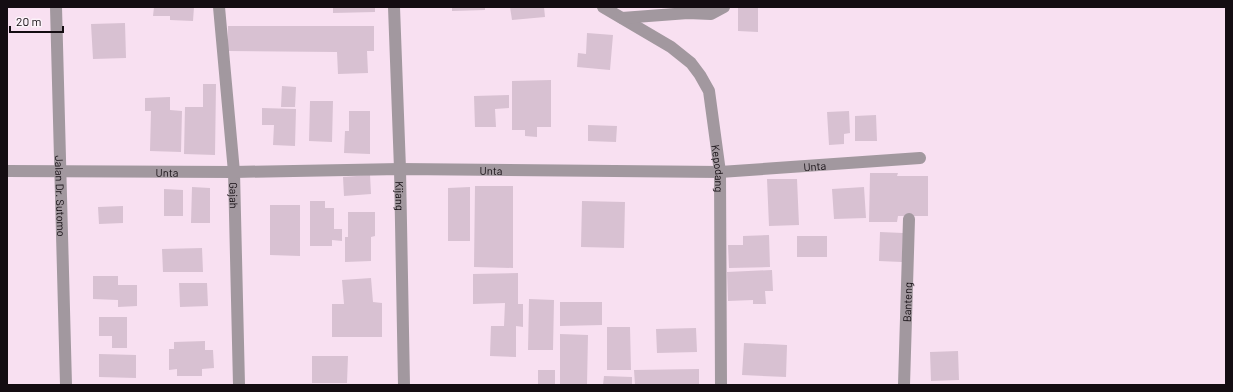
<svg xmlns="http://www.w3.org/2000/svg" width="1233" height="392" font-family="Barlow,sans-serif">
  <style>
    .building { fill: #d8c1d2 }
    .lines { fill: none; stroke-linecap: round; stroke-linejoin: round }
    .minor { stroke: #a2989f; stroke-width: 12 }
    .labels { text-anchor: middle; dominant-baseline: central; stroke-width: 3; stroke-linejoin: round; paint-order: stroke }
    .street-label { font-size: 11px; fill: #140d12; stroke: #fcf2f9 }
  </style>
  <rect width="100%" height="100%" fill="#f8e0f1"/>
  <path class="building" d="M154,7H194L193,21L170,20V16H153Z
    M333,7H375V12L333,13Z
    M452,7H485V10L452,11Z
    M510,7H544L545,17L512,20Z
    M738,7H758V32L738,31Z
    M125,23L126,58L93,59L91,24Z
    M228,26H374V51H367L368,73L338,74L337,52L228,51Z
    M587,33L613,35L610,70L577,67L578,53L586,54Z
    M551,80V127H537V137L525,136V130H512V81Z
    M203,84H216L215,155L184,154L185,107H203Z
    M282,86L296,87L295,107H281Z
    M509,95V108L495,109L496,127H475L474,96Z
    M170,97V110L182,111L181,152L150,151L151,111H145V98Z
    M310,101H333L332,142L309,141Z
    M262,108L296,109L295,146L273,145L274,125H262Z
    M349,111H370V154L344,153L345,131H349Z
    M849,111L850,133L844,134V144L829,145L827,112Z
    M876,115L877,141H855V116Z
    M588,125L617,126L616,142L588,141Z
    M870,173H898L897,176H928V216H898L897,222H869Z
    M370,175L371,194L344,196L343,177Z
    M767,179H797L799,225L769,226Z
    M475,186H513V268L474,267Z
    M192,187L210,188V223H191Z
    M470,187V241H448V188Z
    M864,187L866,218L834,219L832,189Z
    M164,189L183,190V216H164Z
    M310,201H325V208H334V229H342V241L332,240V246H310Z
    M582,201L625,202L624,248L581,247Z
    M270,205H300V256L270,255Z
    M123,206V223L99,224L98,207Z
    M348,212H375V236L371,237V261L345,262V237H348Z
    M880,232L903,233L902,262L879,261Z
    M769,235L770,267L729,268L728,245H743V236Z
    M797,236H827V257H797Z
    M202,248L203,272H163L162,249Z
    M772,270L773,291H765L766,304H753V300L728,301L727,272Z
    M518,273V304H523V327L516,326V357L490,356L491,326H504L505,303L473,304V274Z
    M93,276H118V285H137V306L118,307V300L93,299Z
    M371,278L373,302L382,303V337H332V304H344L342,280Z
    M179,283H207L208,306L180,307Z
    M529,299L554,300L553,350H528Z
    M560,302H602V325L560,326Z
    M99,317H127V348H112V336H99Z
    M607,327H630L631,370H607Z
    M696,328L697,352L657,353L656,329Z
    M560,334L588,335L587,385H560Z
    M205,341V350H213L214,368L202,369V376H177V369L169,370V349H174V342Z
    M744,343L787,345L786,377L742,375Z
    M958,351L959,380L931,381L930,352Z
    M99,354L136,355V378L99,377Z
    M312,356H348L347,383H312Z
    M699,369V385H635L634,370Z
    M538,370H555V385H538Z
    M604,376L632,377V385H603Z"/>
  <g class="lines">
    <g class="minor">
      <path id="s1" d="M56,7L66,385"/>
      <path id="s2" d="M219,7L234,172L239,385"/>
      <path id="s3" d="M394,7L400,169L404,385"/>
      <path id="s4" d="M603,7L671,47L691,63L700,75L709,91L720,172L721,385"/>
      <path d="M622,18L688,13L711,14L724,7"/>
      <path id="s5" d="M7,171L234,172L400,169L720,172L920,158"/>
      <path id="s6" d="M904,385L909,219"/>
    </g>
  </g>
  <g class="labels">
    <g class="street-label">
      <text stroke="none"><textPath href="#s5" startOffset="808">Unta</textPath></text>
      <text stroke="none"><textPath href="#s4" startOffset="216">Kepodang</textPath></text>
      <text stroke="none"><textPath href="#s5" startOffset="484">Unta</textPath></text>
      <text stroke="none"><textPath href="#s5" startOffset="160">Unta</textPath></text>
      <text stroke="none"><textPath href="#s1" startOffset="189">Jalan Dr. Sutomo</textPath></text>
      <text stroke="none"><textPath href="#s2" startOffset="189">Gajah</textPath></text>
      <text stroke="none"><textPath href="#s3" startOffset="189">Kijang</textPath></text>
      <text stroke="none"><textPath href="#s6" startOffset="83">Banteng</textPath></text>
    </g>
  </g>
  <rect width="1233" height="392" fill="none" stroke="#140d12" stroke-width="16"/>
  <path d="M10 26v6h53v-6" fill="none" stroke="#140d12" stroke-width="2"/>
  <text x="16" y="26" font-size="12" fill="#140d12" stroke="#fcf2f9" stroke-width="3" paint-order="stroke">20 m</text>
</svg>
